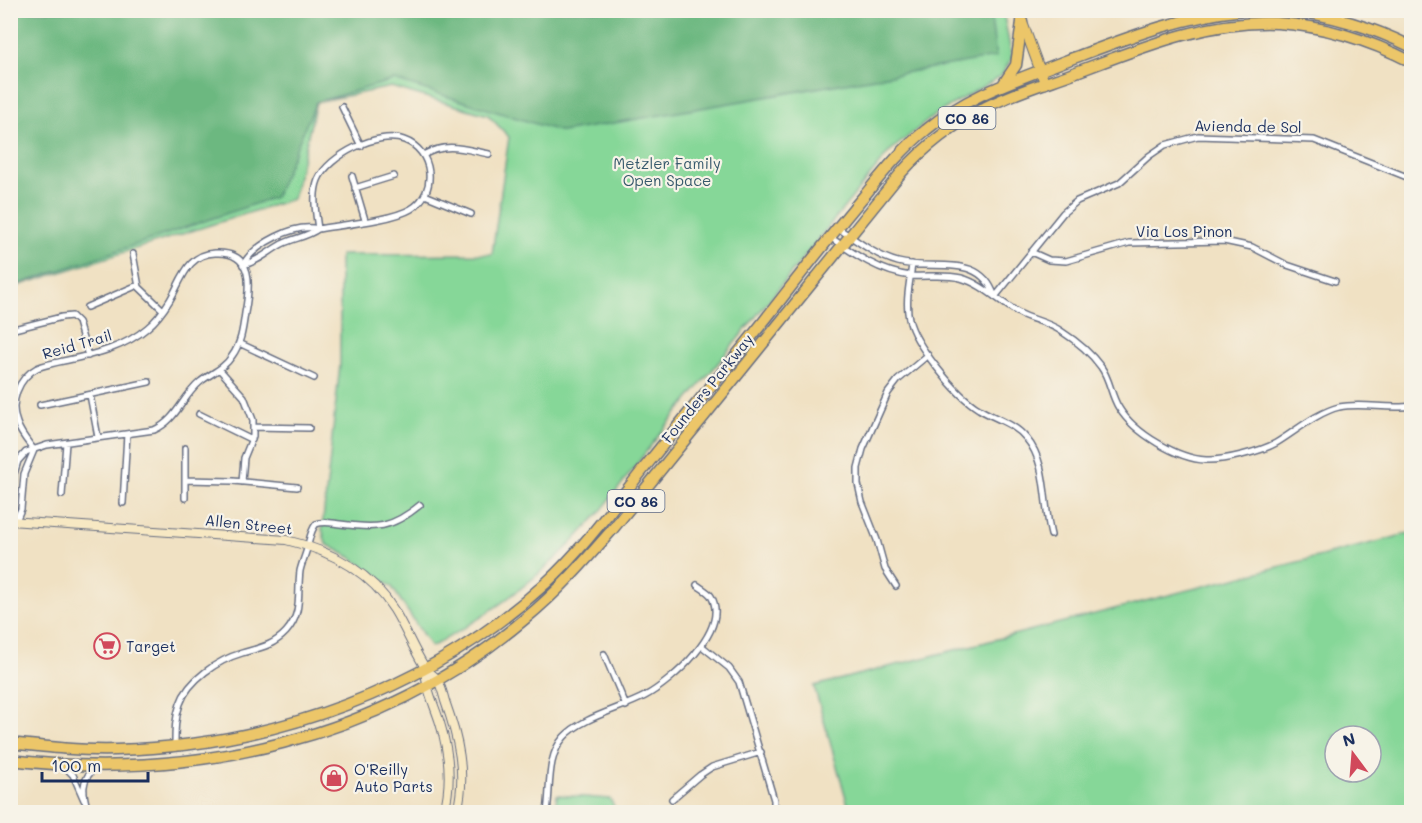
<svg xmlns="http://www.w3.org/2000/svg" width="1422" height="823" font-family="Mali,sans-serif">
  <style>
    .green { fill: #86d798; stroke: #50837b; stroke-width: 1.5; fill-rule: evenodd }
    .forest { fill: #6cb880; stroke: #44746f; stroke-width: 1.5 }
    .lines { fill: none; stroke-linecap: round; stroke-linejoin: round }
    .street-casing { stroke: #666d81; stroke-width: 8 }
    .secondary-casing { stroke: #666d81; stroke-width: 10 }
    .primary-casing { stroke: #666d81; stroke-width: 11 }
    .highway-casing { stroke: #666d81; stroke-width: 13 }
    .street { stroke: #fff; stroke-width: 5 }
    .secondary { stroke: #f7e8c3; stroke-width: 8 }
    .primary { stroke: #ecc669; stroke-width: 9 }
    .highway { stroke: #ecc669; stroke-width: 10 }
    .labels { text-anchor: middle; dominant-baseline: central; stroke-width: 4.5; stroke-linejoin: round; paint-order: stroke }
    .shield { fill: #f7f3e8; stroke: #5d6a87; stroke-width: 1.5 }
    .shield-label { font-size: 14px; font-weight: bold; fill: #1b2f5e }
    .street-label { font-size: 15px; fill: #1b2f5e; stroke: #f7f3e8 }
    .park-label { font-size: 15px; fill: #36596c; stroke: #f7f3e8 }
    .poi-label { font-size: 15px; fill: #1b2f5e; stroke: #f7f3e8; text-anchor: start }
  </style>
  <rect width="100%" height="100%" fill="#f7f3e8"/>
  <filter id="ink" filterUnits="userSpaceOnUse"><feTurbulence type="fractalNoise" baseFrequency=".0167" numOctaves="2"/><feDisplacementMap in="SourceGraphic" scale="12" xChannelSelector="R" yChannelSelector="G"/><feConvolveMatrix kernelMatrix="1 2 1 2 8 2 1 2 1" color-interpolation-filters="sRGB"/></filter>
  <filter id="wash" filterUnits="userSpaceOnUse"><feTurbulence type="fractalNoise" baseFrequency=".008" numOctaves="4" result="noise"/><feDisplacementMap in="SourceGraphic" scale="24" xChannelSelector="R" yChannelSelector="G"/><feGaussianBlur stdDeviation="1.35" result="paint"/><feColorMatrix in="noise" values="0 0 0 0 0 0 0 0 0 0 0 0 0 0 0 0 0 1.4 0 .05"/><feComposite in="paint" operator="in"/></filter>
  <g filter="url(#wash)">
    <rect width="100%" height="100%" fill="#f0e1c3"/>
    <path class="green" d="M52,11H1003L1012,58L1001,76L936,114L890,151C817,240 746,330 672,419C647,449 625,481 600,512C552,568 495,613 431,647L392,587L352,558L326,544L322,529L340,365V255L492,254L509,137L488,115L391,87L316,102L293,199L11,288V22Z
      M1411,533V812H850L814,686ZM1335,736H1371V772H1335Z
      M557,795L610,799L617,812H555Z"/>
    <path class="forest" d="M990,10L996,57L562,132L394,80L316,102L275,197L11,287V11Z"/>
  </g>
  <g filter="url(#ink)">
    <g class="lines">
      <g class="street-casing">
        <path id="street" d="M1339,10L1345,20
          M342,107L361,146
          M423,155C448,142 463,149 489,154
          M352,176L365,220
          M355,188L394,176
          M425,195L471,214
          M838,228C857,241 876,256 898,262C934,272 980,251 995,297
          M830,237C855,255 880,272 911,276C928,277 945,274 961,278C983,284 999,302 1019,313C1032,320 1048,322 1061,331C1075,340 1091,353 1101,367C1110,379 1111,396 1119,408C1134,433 1178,459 1206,460C1223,461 1262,451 1276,443C1296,431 1316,413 1339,407C1363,402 1388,410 1412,406
          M1031,252L1049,260L1066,261L1129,243L1224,241L1252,247L1287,265L1335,281
          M133,254L139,287L163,310
          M912,264C910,282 905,301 909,319C914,344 957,396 979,409C995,419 1014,423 1026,438C1048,463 1043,504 1051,535
          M243,265C258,262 269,251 282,244C294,238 307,237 318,229C342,225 393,220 411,209C439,192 433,150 404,140C378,130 328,156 318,180C312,195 316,214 318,229
          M243,265C254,244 295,223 318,229
          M995,297L1063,213L1077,201L1119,183L1149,156L1165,145L1198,136L1314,140L1412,179
          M87,307L138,285
          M10,330L62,317L72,316L78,322L88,356
          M239,343L314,378
          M220,370L244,397L253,420V436L244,458L242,482
          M90,395L98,437
          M40,405L149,382
          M199,414L252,440
          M254,427L309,428
          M185,480L233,481L297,487
          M62,495L66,443
          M185,498V448
          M123,503L127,434
          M16,521L12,503L14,474L18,461L26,452L47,445L154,430C177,420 182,397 200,382C211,373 224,369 232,356C241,344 243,328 245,313C250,287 255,251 215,253C187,254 182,280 170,300C164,310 157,320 147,328C125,347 96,354 68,360C58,362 47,364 37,368C18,378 9,403 17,423C20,433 28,442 34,450
          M16,521L21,509L24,474L34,450
          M896,586L885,569L877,540L862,502L858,484V468L863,449L888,393L898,380L928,355
          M703,647L729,668L739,682L774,800V812
          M604,654L626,706
          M175,745C175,731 175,718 180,704C188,680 218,660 242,653C259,648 273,646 286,632C303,613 297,594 300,571C302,562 306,554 308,545C310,537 311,530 316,524C324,521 331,523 340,524C376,529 391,529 420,505
          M65,767L73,775L84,800
          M672,799L700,775L712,767L761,752
          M88,812C83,794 79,779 97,767
          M547,812C551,788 546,757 564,737C582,717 621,709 645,696C671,682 731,630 711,596C709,592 701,588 697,585"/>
      </g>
      <g class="secondary-casing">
        <path id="secondary" d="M10,521L286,540C329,550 370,571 394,610C405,628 413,648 424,666C427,672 433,674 437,679C441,685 443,694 445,701C458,737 467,774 457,812
          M425,669C426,689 434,704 440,723C449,752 452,783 444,812"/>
      </g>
      <g class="primary-casing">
        <path id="primary" d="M1018,10L1045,84"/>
      </g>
      <g class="highway-casing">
        <path id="highway" d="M1288,10C1333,15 1372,27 1412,47
          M1004,83L1016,65L1022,22
          M10,743C46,747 81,751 116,750C272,746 431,689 546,583C585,547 616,503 649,462C687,414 727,368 764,321C797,279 829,237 864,196C883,173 902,149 926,130C967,95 1019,79 1068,60C1127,38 1179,17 1243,10
          M10,760C194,782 383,739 526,618C558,592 585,561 612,530L901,173C925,146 954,124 986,107C1013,93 1043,84 1071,74C1138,49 1205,20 1277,23C1326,26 1369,40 1412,62"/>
      </g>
      <use href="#street" class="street"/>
      <use href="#secondary" class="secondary"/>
      <use href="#primary" class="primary"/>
      <use href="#highway" class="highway"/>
    </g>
  </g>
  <defs>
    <g id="supermarket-ring" transform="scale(1.35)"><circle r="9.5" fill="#f7f3e8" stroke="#d1495b" stroke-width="1.5"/><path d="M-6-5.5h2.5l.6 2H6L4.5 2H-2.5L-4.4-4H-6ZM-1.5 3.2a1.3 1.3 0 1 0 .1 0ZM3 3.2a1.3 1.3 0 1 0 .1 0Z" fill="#d1495b"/></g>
    <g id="shop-ring" transform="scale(1.35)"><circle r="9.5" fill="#f7f3e8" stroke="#d1495b" stroke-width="1.5"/><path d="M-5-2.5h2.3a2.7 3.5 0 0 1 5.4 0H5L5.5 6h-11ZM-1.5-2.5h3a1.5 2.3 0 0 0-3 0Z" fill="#d1495b"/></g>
  </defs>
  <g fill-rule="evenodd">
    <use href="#supermarket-ring" x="107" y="646"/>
    <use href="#shop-ring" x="334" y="778"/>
  </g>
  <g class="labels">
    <g class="shield">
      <rect x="938.5" y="107" width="57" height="22" rx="4.5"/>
      <rect x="607.5" y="490" width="57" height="22" rx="4.5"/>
    </g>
    <g class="shield-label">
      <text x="967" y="118">CO 86</text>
      <text x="636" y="501">CO 86</text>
    </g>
    <g class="street-label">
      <text transform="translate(1248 126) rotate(1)">Avienda de Sol</text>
      <text x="1184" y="231">Via Los Pinon</text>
      <text transform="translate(77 344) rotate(-16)">Reid Trail</text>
      <text transform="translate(707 388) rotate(-51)">Founders Parkway</text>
      <text transform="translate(249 524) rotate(6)">Allen Street</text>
    </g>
    <g class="park-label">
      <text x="667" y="163">Metzler Family<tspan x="667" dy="17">Open Space</tspan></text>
    </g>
    <g class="poi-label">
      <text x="126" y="646">Target</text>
      <text x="354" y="769">O'Reilly<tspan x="354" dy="17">Auto Parts</tspan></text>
    </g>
  </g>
  <rect width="1422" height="823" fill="none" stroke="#f7f3e8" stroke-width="36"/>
  <g transform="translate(1353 754) rotate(344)"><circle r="28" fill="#f7f3e8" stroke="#9fa5b1" stroke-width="1.5"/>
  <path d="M0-4.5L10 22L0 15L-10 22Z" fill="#d1495b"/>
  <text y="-9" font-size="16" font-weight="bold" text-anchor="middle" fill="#1b2f5e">N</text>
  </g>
  <path d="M42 772v9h106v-9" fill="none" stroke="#1b2f5e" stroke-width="3"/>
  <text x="51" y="772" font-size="18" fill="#1b2f5e" stroke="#f7f3e8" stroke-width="4.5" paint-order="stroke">100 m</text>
</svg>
